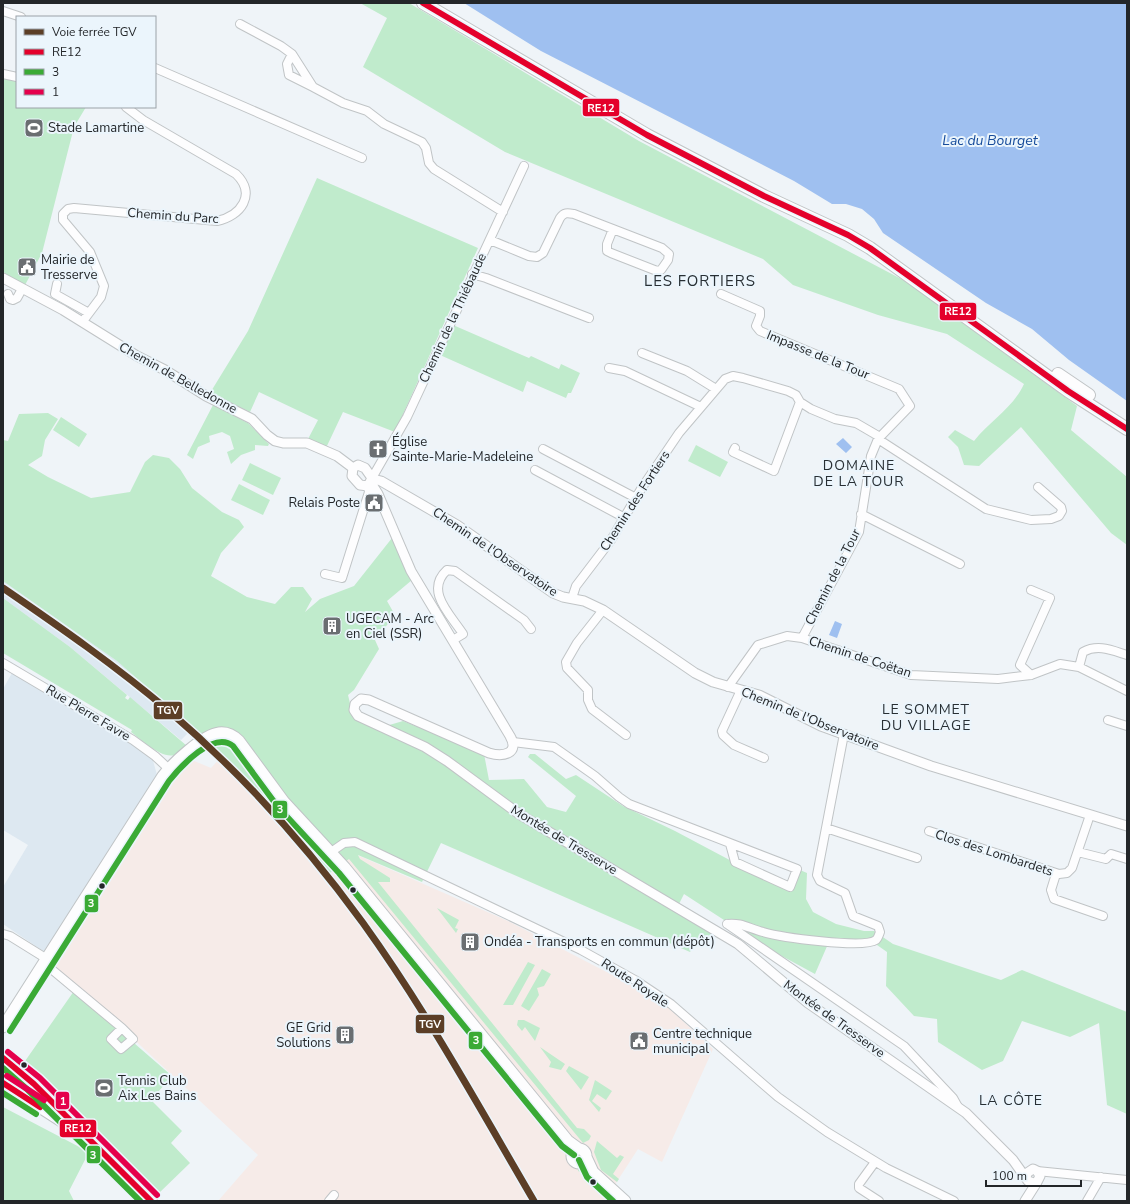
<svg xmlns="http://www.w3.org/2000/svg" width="1130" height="1204" font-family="'Nunito Sans',sans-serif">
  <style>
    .built { fill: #dde8f1 }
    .industrial { fill: #f6ebe8 }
    .green { fill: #c0ebcc }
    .water { fill: #9fc0f0 }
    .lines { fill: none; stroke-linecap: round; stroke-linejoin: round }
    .minor-casing { stroke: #c0c4c6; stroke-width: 10 }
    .tertiary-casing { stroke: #c0c4c6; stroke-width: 11 }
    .secondary-casing { stroke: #c0c4c6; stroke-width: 13 }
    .primary-casing { stroke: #c0c4c6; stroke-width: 14 }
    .minor { stroke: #fdfdfe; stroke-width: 8 }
    .tertiary { stroke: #fdfdfe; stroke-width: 9 }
    .secondary { stroke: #fdfdfe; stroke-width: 11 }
    .primary { stroke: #fdfdfe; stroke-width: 12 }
    .bus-1-casing { stroke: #ebf5fc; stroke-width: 9 }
    .bus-2-casing { stroke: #ebf5fc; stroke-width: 9 }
    .bus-3-casing { stroke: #ebf5fc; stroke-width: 9 }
    .bus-1 { stroke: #e4002b; stroke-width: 6 }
    .bus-2 { stroke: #3aaa35; stroke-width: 6 }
    .bus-3 { stroke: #e5004c; stroke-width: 6 }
    .rail-1-casing { stroke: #ebf5fc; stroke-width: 10 }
    .rail-1 { stroke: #5c3e26; stroke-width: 7 }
    .bus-dot { fill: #232629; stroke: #ebf5fc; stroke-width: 1.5 }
    .labels { text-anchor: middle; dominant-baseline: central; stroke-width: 4; stroke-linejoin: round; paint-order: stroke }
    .poi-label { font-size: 13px; fill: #232629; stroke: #ebf5fc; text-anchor: start }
    .street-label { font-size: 13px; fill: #232629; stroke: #ebf5fc }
    .water-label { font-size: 14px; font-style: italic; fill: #174c9b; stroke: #ebf5fc }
    .neighbourhood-label { font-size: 14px; letter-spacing: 1px; fill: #282f34; stroke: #ebf5fc }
    .quarter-label { font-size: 15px; letter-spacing: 1px; fill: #282f34; stroke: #ebf5fc }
    .line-badge { stroke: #ebf5fc; stroke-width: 1.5 }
    .badge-label { font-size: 11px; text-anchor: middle; font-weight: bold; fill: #fff }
  </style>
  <rect width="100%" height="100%" fill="#eff4f8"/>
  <path class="built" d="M3,581L117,661L193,728L181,740L70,647L3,598Z
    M12,673L91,718L152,757L157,775L48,950L43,951L3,924V887L28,845L3,830V689Z"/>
  <path class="industrial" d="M223,755L289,822L330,873L355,854L508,921L622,980L670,1009L713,1049L662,1162L638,1149L616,1183L617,1190L632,1201H218L258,1155L54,965L55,957L164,786L192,760L211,768Z"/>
  <path class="green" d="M360,3H409L639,141L907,282L1077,406L1071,430L1127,477V545L1111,533L1021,427L979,466L964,465L958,447L948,437L955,430L974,441C990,421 1013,408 1024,384L947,334L878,315L793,285L763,259L505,152L363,67L387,18Z
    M3,76L17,79V107H86L74,127L42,253L24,287L8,277L3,271Z
    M317,178L478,248L395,432L343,412L326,448L308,439L318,420L259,392L250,412L210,393L248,331Z
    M453,325L529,358L531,356L559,369L561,364L580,373L571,393H568L566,398L527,381L523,392L440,355Z
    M213,405L248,423L269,444L268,446L255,445V450L241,455L231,464L227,452L234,449L230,436L222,432L209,436L210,442L198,447L193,459L187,455Z
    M48,413L58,419L45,440L42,456L28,465L48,477L91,498L130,492L145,462L153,455L169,458L180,469L192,488L222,512L239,520L244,527L221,553L211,576L247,597L275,604L291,587H303L312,599L305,612L320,599L354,586L392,538L412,580L387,601L395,615L375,640L379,649L354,690L348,695L353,716L386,726L403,721L484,754L489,780L524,779L547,807L566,812L576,796L528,757L530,754H535L566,779L576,775L623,806L675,831L790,892L800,870L807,873L806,899L813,912L836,924L864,931H874L893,944L1001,980L1022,970L1127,1012V1114L1107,1105L1099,1023L1070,1037L1022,1021L1003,1061L982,1070L938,1042L937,1019L914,1016L886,986L887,952L877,945L828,944L815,974L767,948L684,894L675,912L713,934L697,941L690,952L441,843L422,882L358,855L360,859L390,878V882H378L577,1128L584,1129L591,1136L589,1140L583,1143L349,859L330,873L289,822L193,728L117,661L3,581V440L8,441L19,414Z
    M61,417L87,434L79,447L53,430Z
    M696,445L728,462L720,477L688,461Z
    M250,463L281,478L273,495L242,480Z
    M239,484L270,500L263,515L231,500Z
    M3,598L70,647L127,695L125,698L128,700L130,697L187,746C183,749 179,753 174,755C162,759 140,739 131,732L132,730L3,653Z
    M437,908L459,920L455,928L458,929L456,933Z
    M528,962L535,965L513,1005H503Z
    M542,969L551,974L544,986L537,988L539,995L529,1011L521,1006Z
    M74,991L172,1076L151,1100L182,1131L171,1143L190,1163L157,1195L23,1064Z
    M518,1020H524L540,1028L535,1041L525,1027L522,1031L517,1025Z
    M540,1047L565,1064L561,1070L549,1067L551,1062Z
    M3,1063L38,1092L34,1098L3,1080Z
    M569,1066L589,1077L581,1090L566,1071Z
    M595,1080L612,1091L606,1100L597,1094L592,1101L601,1108L599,1112L589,1100Z
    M3,1107L89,1152L69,1191L74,1201H3Z
    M597,1141L617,1158L620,1155L624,1157L613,1174L619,1179L617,1182L601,1170L594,1152Z
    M578,1169L595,1179L616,1201H608C601,1188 592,1176 578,1171Z"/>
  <path class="water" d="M464,3H1127V401L1069,360L1032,329L986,303L883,233L874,219L862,209L846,204H832L794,181L541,51Z
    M843,438L852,447L846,453L836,444Z
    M835,621L842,624L837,638L829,635Z"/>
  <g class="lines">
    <g class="minor-casing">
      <path id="minor" d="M3,11L21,17
        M240,24L281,46L292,54L313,87L343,103L367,111L384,124L422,142L426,148L429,163L434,169L503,212
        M292,54L287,64L289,75L313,87
        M155,68L362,158
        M3,74L17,77
        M490,240L529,256L537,257L543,253L560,218C564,212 568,213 574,214L662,248L669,254L668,260L661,270L657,271L611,253L607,251V244L613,229
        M472,274L486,278L589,318
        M57,284L55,294L89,313
        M8,294L10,299L13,300L17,298L22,289
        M721,294L760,311V316L756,326L760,331L899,389L910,406L878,439L871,456L859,532L802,638
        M83,321L101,297L104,286L90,252L63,220V214L68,209L74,208L217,221C241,216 257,194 236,174L143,120L126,107
        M642,353L687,371L716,389
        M609,368L625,371L701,407
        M878,439L986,509L1031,520L1051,519L1059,516L1062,511L1061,507L1038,487
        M735,448L733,452L774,471L800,402
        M543,449L636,498
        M535,470L625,518
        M372,478L407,417L524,166
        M861,514L960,564
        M325,574L342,578L369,492L368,486
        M572,598L576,586L611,540L641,489L679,433L725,379L733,376L743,378L788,391L796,395L800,402L811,409L835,419L856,423L880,437
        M603,610L577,643L566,662L567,668L588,690V700L592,709L626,735
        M453,640L463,634C451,615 424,591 447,570L455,571L524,620L531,629
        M3,663L133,740L155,756L169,769
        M1079,667L1083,652C1098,644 1111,650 1127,655
        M1031,675L1020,665L1050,598L1031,590
        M728,687L758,645L787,636L802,638L911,675L998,679L1031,675L1060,664L1079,667L1127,691
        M741,690L722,731L723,735L734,745L764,758
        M1108,720L1127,726
        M513,742L554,747L595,776L619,797L629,804L797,869L790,887L735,862L730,844
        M826,828L917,858
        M929,831L1059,874L1067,873L1072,868L1090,815
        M331,852L344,843L355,842L581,950L635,980L671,1004L778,1097L827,1132L886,1168L954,1201
        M1078,852L1106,859L1111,854L1127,859
        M1056,874L1051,890L1054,899L1103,916
        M727,924C741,922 750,929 763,932C780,937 863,949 876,940C878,938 879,935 880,932L878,926L853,916L845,893L820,881L817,875L844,734
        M727,924L904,1046L953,1098L958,1107
        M3,934L10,936L47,959
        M44,963L122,1028L111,1039L121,1049L133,1039L122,1028
        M875,1162L859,1184V1188L879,1201
        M1037,1171L1127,1180
        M329,1201L334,1195
        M1087,1201L1101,1177"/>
    </g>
    <g class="tertiary-casing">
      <path id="tertiary" d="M3,278L63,310L137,356L165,370L206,396L252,419L267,435L275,441L283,443H307L337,456L353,468
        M358,465L365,468L372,478L368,486L360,485L352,476L353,468Z
        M373,479L381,481L457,525L553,593L563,597L584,601L603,610L695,673L713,682L759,695L821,726L931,766L1127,826
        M371,483L378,494L411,571L510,736C520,754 503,757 489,753L369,700L361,699L355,704L354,710L358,716L425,747L447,761L519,814L738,944L808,1003L966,1113L1013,1160L1028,1181L1034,1183L1037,1182L1040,1176L1037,1171L1033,1169L1027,1173L1026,1178
        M1025,1201L1037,1182"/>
    </g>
    <g class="secondary-casing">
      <path id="secondary" d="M3,1027L163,776C173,763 203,735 219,733C227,732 234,736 239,741L284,802L345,868L568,1141L579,1149
        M572 1156a7 7 0 1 1 14 0a7 7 0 1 1-14 0Z
        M586,1157L593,1172L625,1201"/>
    </g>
    <g class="primary-casing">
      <path id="primary" d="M423,3L647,135L764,196L848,235L870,248L1068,391L1127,429
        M1058,374L1089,395
        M3,1058L14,1066L34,1084L151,1201
        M3,1083L64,1122"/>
    </g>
    <use href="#minor" class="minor"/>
    <use href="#tertiary" class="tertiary"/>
    <use href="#secondary" class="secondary"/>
    <use href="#primary" class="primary"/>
    <g class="bus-1-casing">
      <path id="bus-1" d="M423,3L647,135L764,196L848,235L870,248L1068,391L1127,429
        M3,1058L34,1084L151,1201
        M3,1083L40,1107"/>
    </g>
    <g class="bus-2-casing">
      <path id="bus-2" d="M10,1031L169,781C181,766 214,730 233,746L278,807L339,873L562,1146L574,1155
        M3,1068L28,1090L140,1201
        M3,1093L36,1114
        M579,1160L587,1177L613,1201"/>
    </g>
    <g class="bus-3-casing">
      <path id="bus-3" d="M8,1052L40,1078L157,1195
        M7,1076L44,1100"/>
    </g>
    <use href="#bus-1" class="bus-1"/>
    <use href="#bus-2" class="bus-2"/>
    <use href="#bus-3" class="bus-3"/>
    <g class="rail-1-casing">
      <path id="rail-1" d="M3,588C60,627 116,666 169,711C241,773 307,846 363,923C427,1012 479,1107 534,1201"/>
    </g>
    <use href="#rail-1" class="rail-1"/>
  </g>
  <defs>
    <g id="stadium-square" transform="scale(1)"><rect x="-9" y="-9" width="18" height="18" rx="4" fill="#6a6e71" stroke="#ebf5fc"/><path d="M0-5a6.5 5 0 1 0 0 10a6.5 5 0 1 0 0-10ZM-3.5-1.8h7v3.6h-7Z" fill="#fff"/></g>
    <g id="civic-square" transform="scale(1)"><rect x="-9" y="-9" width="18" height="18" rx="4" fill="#6a6e71" stroke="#ebf5fc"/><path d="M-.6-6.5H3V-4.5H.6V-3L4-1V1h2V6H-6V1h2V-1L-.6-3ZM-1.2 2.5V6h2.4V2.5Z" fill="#fff"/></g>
    <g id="church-square" transform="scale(1)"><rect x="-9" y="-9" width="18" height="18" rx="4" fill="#6a6e71" stroke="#ebf5fc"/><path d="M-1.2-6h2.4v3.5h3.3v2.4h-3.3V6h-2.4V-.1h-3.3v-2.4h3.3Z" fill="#fff"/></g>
    <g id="building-square" transform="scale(1)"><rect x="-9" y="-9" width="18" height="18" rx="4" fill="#6a6e71" stroke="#ebf5fc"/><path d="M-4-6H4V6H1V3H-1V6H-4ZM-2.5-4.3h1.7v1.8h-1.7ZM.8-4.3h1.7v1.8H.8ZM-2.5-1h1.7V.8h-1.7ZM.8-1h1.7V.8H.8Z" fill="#fff"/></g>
  </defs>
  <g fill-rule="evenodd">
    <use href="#stadium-square" x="34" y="128"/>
    <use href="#civic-square" x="27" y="267"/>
    <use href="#church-square" x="378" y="449"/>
    <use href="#civic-square" x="374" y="503"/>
    <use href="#building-square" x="332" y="626"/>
    <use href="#building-square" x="470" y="942"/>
    <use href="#building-square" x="345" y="1035"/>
    <use href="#civic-square" x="639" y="1041"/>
    <use href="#stadium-square" x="104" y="1088"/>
  </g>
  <g class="bus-dot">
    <circle cx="102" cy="886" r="3.5"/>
    <circle cx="353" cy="890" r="3.5"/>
    <circle cx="24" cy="1065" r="3.5"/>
    <circle cx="593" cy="1182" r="3.5"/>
  </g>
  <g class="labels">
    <g class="poi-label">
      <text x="48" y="128">Stade Lamartine</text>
      <text x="41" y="260">Mairie de<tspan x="41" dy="15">Tresserve</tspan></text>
      <text x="392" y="442">Église<tspan x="392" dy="15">Sainte-Marie-Madeleine</tspan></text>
      <text x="360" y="503" text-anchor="end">Relais Poste</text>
      <text x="346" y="619">UGECAM - Arc<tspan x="346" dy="15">en Ciel (SSR)</tspan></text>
      <text x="484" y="942">Ondéa - Transports en commun (dépôt)</text>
      <text x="331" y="1028" text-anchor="end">GE Grid<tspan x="331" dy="15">Solutions</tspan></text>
      <text x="653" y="1034">Centre technique<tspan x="653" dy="15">municipal</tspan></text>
      <text x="118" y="1081">Tennis Club<tspan x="118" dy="15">Aix Les Bains</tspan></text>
    </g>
    <g class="street-label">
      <text transform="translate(173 216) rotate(4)">Chemin du Parc</text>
      <text transform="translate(453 318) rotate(-65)">Chemin de la Thiébaude</text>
      <text transform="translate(818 355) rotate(22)">Impasse de la Tour</text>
      <text transform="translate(178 378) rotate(29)">Chemin de Belledonne</text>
      <text transform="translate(635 501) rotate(-57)">Chemin des Fortiers</text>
      <text transform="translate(495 552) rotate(34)">Chemin de l'Observatoire</text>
      <text transform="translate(833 577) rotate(-63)">Chemin de la Tour</text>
      <text transform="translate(860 657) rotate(18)">Chemin de Coëtan</text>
      <text transform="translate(88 713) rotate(31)">Rue Pierre Favre</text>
      <text transform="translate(810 719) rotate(22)">Chemin de l'Observatoire</text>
      <text transform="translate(564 840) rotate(31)">Montée de Tresserve</text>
      <text transform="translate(994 853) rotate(18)">Clos des Lombardets</text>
      <text transform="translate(635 983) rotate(33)">Route Royale</text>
      <text transform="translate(834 1019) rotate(36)">Montée de Tresserve</text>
    </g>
    <g class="water-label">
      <text x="990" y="140">Lac du Bourget</text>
    </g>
    <g class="neighbourhood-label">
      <text x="859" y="465">DOMAINE<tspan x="859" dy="16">DE LA TOUR</tspan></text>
      <text x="926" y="709">LE SOMMET<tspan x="926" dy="16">DU VILLAGE</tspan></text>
      <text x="1011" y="1100">LA CÔTE</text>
    </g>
    <g class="quarter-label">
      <text x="700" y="281">LES FORTIERS</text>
    </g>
  </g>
  <g class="line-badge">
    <rect x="582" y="98" width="38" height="19" rx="4" fill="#e4002b"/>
    <rect x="939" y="302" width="38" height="19" rx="4" fill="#e4002b"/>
    <rect x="153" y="701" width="30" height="19" rx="4" fill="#5c3e26"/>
    <rect x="272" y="800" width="16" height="19" rx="4" fill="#3aaa35"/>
    <rect x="84" y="894" width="15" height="19" rx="4" fill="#3aaa35"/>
    <rect x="415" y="1014" width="30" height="20" rx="4" fill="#5c3e26"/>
    <rect x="468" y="1031" width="15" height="19" rx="4" fill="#3aaa35"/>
    <rect x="55" y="1091" width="15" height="19" rx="4" fill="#e5004c"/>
    <rect x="59" y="1119" width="38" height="19" rx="4" fill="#e4002b"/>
    <rect x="86" y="1145" width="15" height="19" rx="4" fill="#3aaa35"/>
  </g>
  <g class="badge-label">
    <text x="601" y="112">RE12</text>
    <text x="958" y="315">RE12</text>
    <text x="168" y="714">TGV</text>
    <text x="280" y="813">3</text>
    <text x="91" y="907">3</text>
    <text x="430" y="1028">TGV</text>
    <text x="476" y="1044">3</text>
    <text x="63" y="1105">1</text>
    <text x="78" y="1132">RE12</text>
    <text x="93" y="1159">3</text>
  </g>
  <rect width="1130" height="1204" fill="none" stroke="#232629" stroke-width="8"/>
  <rect x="16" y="16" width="140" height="92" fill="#ebf5fc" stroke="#9ba2a8"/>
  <rect x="24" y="29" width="20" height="6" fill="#5c3e26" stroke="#9ba2a8"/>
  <text x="52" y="36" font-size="12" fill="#232629">Voie ferrée TGV</text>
  <rect x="24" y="49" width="20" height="6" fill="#e4002b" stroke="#9ba2a8"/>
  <text x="52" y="56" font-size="12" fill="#232629">RE12</text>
  <rect x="24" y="69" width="20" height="6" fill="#3aaa35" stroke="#9ba2a8"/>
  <text x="52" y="76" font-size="12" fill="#232629">3</text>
  <rect x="24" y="89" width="20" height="6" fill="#e5004c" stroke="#9ba2a8"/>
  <text x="52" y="96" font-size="12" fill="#232629">1</text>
  <path d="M986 1180v6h95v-6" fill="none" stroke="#232629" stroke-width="2"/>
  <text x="992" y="1180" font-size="12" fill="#232629" stroke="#ebf5fc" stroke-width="3" paint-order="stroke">100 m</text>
</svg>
